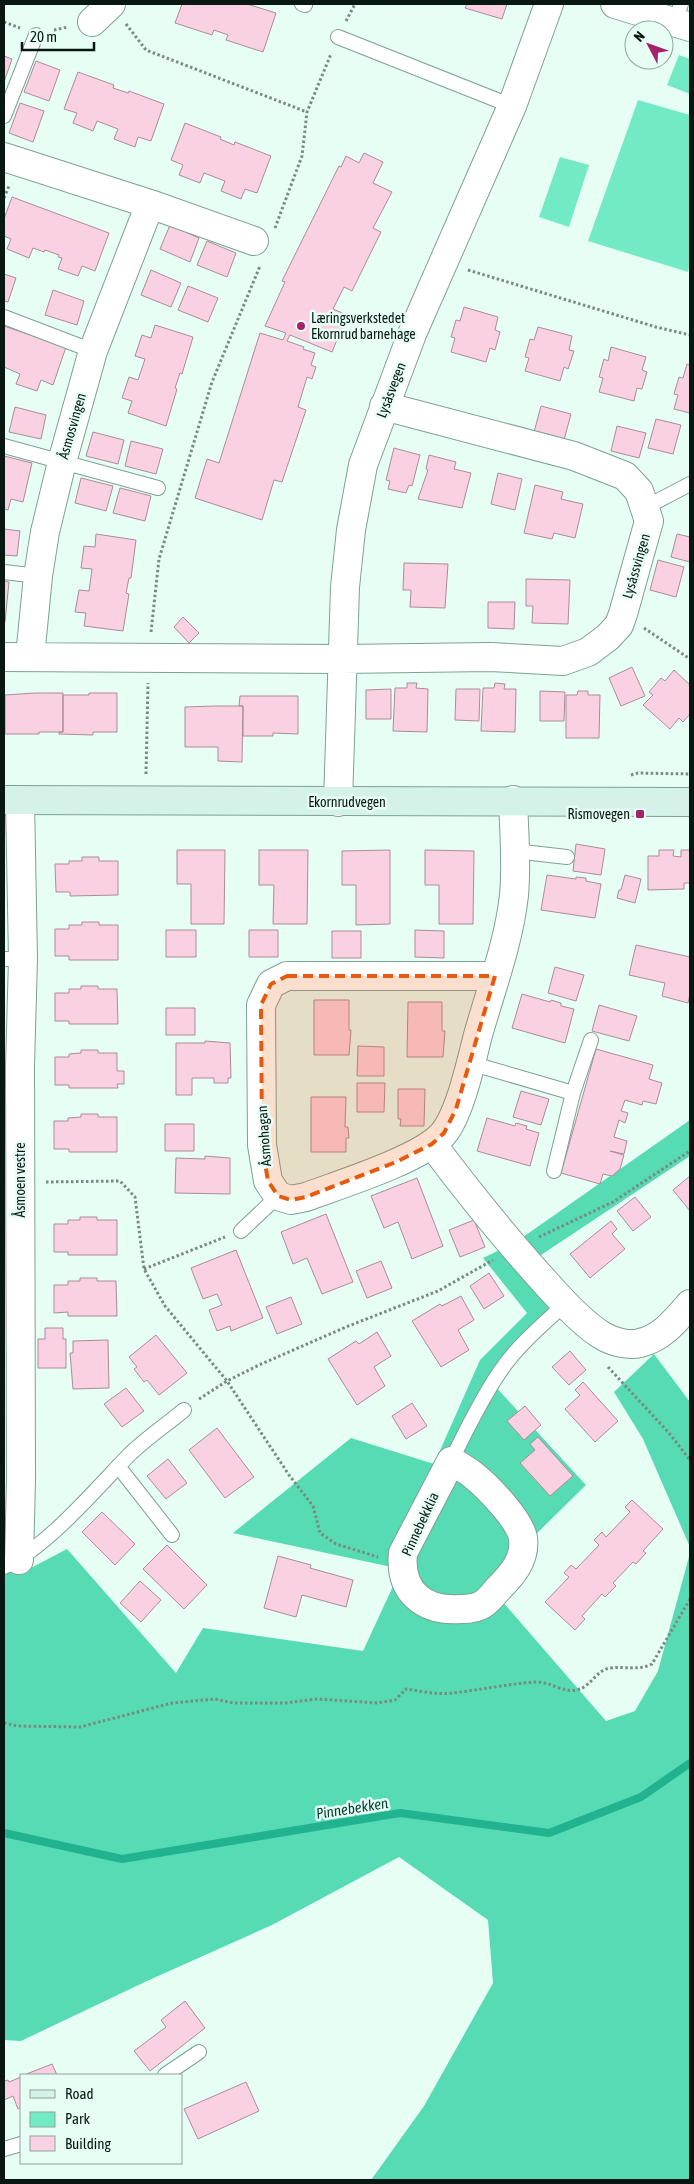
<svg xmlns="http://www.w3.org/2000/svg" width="694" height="2184" font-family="'Asap Condensed',sans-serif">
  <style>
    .green { fill: #73eac6 }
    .forest { fill: #57dbb5 }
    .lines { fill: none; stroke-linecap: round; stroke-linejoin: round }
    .stream { stroke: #21b38f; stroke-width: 8 }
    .building { fill: #fad1e2; stroke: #ac8b99 }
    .service-casing { stroke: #7da194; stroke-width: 16 }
    .minor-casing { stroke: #7da194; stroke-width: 30 }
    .secondary-casing { stroke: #7da194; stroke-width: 30 }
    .path { stroke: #788a84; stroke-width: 3; stroke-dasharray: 2.5 2.5; stroke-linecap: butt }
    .service { stroke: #fff; stroke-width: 14 }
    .minor { stroke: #fff; stroke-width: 28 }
    .secondary { stroke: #d4f2e8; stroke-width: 28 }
    .marked { fill: #e8590c; fill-opacity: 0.2; stroke: #e8590c; stroke-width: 4; stroke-dasharray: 10 6; stroke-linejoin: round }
    .poi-dot { fill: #a5216e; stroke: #e7fef5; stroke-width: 2 }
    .labels { text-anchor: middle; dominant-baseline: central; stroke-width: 5; stroke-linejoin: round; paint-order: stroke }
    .poi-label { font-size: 14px; fill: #091713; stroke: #e7fef5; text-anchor: start }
    .street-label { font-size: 14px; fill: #091713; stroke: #e7fef5 }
    .water-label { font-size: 15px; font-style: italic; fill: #023f30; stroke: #e7fef5 }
  </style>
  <rect width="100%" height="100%" fill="#e7fef5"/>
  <path class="green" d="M679,55L690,59V94L667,85Z
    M638,100L690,115V264L688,272L588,241Z
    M560,157L589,165L569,227L539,217Z"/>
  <path class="forest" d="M690,1120V1156L523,1267L563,1309L494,1385L586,1485L524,1546L501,1600L606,1721L635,1711L658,1671L690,1553V2180H371L424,2106L493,1983L488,1920L399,1857L272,1925L147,1981L21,2041L4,2040V1560L27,1570L67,1549L176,1673L203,1628L363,1651L401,1569L233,1533L351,1438L434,1464L480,1360L527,1313L483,1258L516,1242Z
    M654,1354L690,1402V1547L643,1439L614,1392Z"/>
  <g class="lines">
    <path class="stream" d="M4,1833L122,1859L400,1813L549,1833L641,1797L690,1763"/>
  </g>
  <path class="building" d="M182,4H247L276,13L263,52L226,40L228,35L214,30L212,35L175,23Z
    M467,4H507L502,19L465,8Z
    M4,56L12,59L4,82Z
    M36,61L60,70L49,101L24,92Z
    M78,72L114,85L113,88L128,93L129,91L164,104L151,141L138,137L135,147L114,139L118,129L97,121L93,131L73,123L77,113L64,109Z
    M20,103L44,111L33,142L9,133Z
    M185,123L221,137L220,139L234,145L235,142L271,156L257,193L245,189L241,199L221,191L225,181L204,173L200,183L179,175L183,165L171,160Z
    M364,153L383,162L373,183L392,192L373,228L381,232L352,291L344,287L333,309L347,315L332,352L290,335L287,341L304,347L303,349L315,353L311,365L316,367L312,379L307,377L298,407L306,410L282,482L274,480L262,520L195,498L207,459L219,463L260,333L283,340L286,333L265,326L285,282L282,281L339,166L341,167L346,156L359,163Z
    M12,197L109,233L95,271L82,266L78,276L58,269L62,258L58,257L59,255L45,250L44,252L33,248L29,258L7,249L11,239L4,236V219Z
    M170,225L199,238L190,262L160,249Z
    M207,241L236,253L227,277L197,265Z
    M151,270L181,283L171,307L141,295Z
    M4,274L16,278L8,302L4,301Z
    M188,286L218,298L208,322L178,310Z
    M53,290L84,301L77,325L45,315Z
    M464,307L498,317L495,330L500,332L495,350L490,348L486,362L451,352L455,338L451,337L456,320L460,321Z
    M155,325L193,337L182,374L180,373L175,388L177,389L166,426L128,413L132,401L122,398L129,377L138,380L145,359L135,356L142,335L151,338Z
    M4,326L66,347L53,385L41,380L37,391L16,384L20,374L4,367Z
    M538,327L572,336L569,350L574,351L568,369L564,367L560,381L525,371L529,358L525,357L530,339L534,340Z
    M611,347L646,357L642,370L647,372L642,389L637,388L634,401L599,392L603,378L599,377L604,359L608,361Z
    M687,364L690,365V413L674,409L678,395L674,394L679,377L683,378Z
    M541,406L571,414L564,440L534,432Z
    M15,407L46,415L41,439L9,432Z
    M656,419L681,425L673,454L648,448Z
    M617,426L646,433L639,458L611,451Z
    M93,432L124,440L118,464L86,456Z
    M131,441L163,449L156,474L125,466Z
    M394,448L420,455L412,486L409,485L406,493L388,489L390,481L386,480Z
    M429,455L456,462L454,469L471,473L462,508L418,499L428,470L426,469Z
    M4,456L32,463L23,502L11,499L8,510L4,509Z
    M498,473L522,479L515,510L491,504Z
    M81,478L113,486L106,511L75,503Z
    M535,485L563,492L561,499L583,504L575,538L554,533L552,539L524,533Z
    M120,488L151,496L145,521L113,513Z
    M4,529L20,531L17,556L4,555Z
    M96,534L136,540L131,578H129L126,593L129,594L123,631L84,626L86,613L75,612L79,590L89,591L92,569L81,568L84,546L95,547Z
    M677,534L690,537V562L671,557Z
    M658,560L684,567L676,597L650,590Z
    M404,563L448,564L445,608L410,607L411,590H403Z
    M526,579L570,580L568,624L532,623L533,606H526Z
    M4,581L9,582L5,622H4Z
    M488,602H515L514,629L488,628Z
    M183,617L199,633L189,643L174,627Z
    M632,667L645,696L621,706L609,678Z
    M674,670L690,685V714L683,722L679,718L670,729L643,705L653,695L649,692L661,678L665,681Z
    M407,683H417L416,688L428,689L427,732L393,731L395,688H407Z
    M495,683L505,684L504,689H516L515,732L481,731L483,688H494Z
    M391,689V719H366V690Z
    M456,689H480L479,721L455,720Z
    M540,691L565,692L564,721H540Z
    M578,691H588V695H600L599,738H566V695H577Z
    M35,693H63V732H39V734H5V695Z
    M89,693H117V732H93V735L59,734V732H63V695H89Z
    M240,696H298V734L273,733V736H243V706H239Z
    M215,706H243L242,762L218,761V747H185V707Z
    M576,844L605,849L601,875L573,871Z
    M177,850H225L224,924H191V884H177Z
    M259,850H308L307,924H273L274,885H259Z
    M390,850V924L356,925V885H342V851Z
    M425,850L474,851L473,924H439V885H425Z
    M659,850H674L673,856L681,857V850H690V883H684V889L648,890V856H659Z
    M82,857H99V861H118V895L70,896V892H56L55,864H69V861H82Z
    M547,875L576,879V877L586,878V881L601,884L595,918L541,910Z
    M625,875L641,879L635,903L617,898L619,890H621Z
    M82,922H99V925H118V960H69V956H55V929H69V925H82Z
    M166,930H196V957H166Z
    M249,930H278V957H249Z
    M415,930L444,931V958L415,957Z
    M332,931H361V958H332Z
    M636,945L690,957V994L688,1003L662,996L665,983L629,975Z
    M555,967L584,975L576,1001L548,993Z
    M81,986H98V989H117L118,1024H69V1021H55V993H69V989H81Z
    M522,994L550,1002L551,1000L561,1003V1006L574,1009L565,1043L512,1028Z
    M314,1000H349V1030H351L349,1055H314Z
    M408,1002H442V1031H445L443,1057H407Z
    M599,1005L637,1016L629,1041L592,1031Z
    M166,1008H195V1035H166Z
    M205,1041L230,1043L231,1078H228V1083H214V1078H192V1095H176V1043H205Z
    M358,1046L384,1047V1076H357Z
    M596,1049L653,1065L649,1079L662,1083L656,1104L643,1101L642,1105L625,1100L621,1111L628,1113L625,1123L619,1120L614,1137L627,1141L624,1154L610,1151L624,1155L620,1169L612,1176L603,1174L600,1184L561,1173Z
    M81,1050H98V1053H117V1071H124V1084H117L118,1088H69V1085H55V1057H69V1054L81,1053Z
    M357,1083H385L384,1112H357Z
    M398,1089H425L424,1126H400L401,1119H398Z
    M521,1091L549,1099L541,1125L513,1117Z
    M311,1097H346L345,1127H348L349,1138H346V1152H311Z
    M81,1114H98V1117H117V1152H69V1149H54V1121H68V1118L81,1117Z
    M487,1118L515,1126L516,1123L527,1126L526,1129L539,1133L530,1166L477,1151Z
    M165,1124H194V1151H165Z
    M205,1156L230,1158V1194L175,1193L176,1158L205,1159Z
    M690,1176V1211L673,1190Z
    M417,1178L443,1246L412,1259L398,1222L384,1228L371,1196Z
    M635,1197L651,1217L633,1231L617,1211Z
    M326,1214L353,1282L322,1294L307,1258L293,1264L281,1232Z
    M80,1217H97V1220H117V1255H68V1252H54V1224H68V1220H80Z
    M474,1220L485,1247L460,1257L449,1230Z
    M611,1221L617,1229L612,1234L625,1249L590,1278L570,1254Z
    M236,1250L263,1318L231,1331L230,1326L217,1331L209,1310L222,1305L217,1294L203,1299L191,1268Z
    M381,1261L392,1288L367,1298L356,1271Z
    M489,1273L504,1296L484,1309L470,1286Z
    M80,1278H97V1281H116L117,1316H68V1312L54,1313V1285H68V1281H80Z
    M461,1296L474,1320L458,1330L469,1350L441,1367L412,1321L440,1304L442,1306Z
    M291,1297L302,1324L277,1334L266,1307Z
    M45,1328H63V1339H66V1368H38V1339H45Z
    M377,1332L391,1356L374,1367L385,1386L357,1405L328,1359L356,1341L359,1344Z
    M156,1335L187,1373L159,1395L147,1380L144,1382L134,1369L137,1367L129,1357Z
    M108,1340L109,1388L73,1389L70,1353H73V1341Z
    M570,1351L586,1370L569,1385L552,1367Z
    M583,1382L618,1421L595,1442L565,1409L580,1395L575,1390Z
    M126,1388L144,1411L122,1427L104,1404Z
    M412,1403L427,1426L406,1439L392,1416Z
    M525,1406L541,1425L524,1440L507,1421Z
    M217,1428L254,1477L225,1498L189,1450Z
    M538,1437L573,1476L550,1496L520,1463L535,1450L530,1444Z
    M168,1459L187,1483L166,1499L147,1476Z
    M632,1500L663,1529L643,1551L646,1553L636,1564L633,1562L613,1583L616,1586L605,1597L602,1594L582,1616L585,1619L575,1630L545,1602L569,1577L564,1573L571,1565L576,1569L599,1545L594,1540L602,1532L606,1537L630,1512L625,1507Z
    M102,1512L135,1544L115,1565L82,1532Z
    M167,1545L207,1585L184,1609L143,1569Z
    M278,1556L311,1565L310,1568L353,1580L346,1607L302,1595L296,1617L264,1608Z
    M140,1581L161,1600L141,1622L120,1603Z
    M185,2001L205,2028L150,2071L134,2051L166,2027L161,2020Z
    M52,2064L57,2075H24Z
    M21,2077V2107L18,2109L13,2096L4,2100V2081L8,2080L9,2082Z
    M246,2082L259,2111L198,2139L184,2109Z"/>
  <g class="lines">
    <g class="service-casing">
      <path id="service" d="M302,4L305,5
        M675,22L681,4
        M338,37L512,106
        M4,116L36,35
        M4,317L93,351
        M4,446L158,488
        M646,507L690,484
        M4,572L38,576
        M514,851L567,857
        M4,959H23
        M470,1063L573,1093
        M554,1171L573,1093L591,1040
        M241,1231L278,1196
        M451,1461C466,1431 480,1401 499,1373C516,1347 542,1325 565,1304
        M118,1466L172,1535
        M4,1567C47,1547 94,1491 128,1456C145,1439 166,1425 184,1410
        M165,2075L199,2052
        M4,2149L21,2144"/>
    </g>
    <g class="minor-casing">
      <path id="minor" d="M615,4L690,27
        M92,22L111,4
        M4,157L150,204L254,241
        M4,657L342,659L490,657L563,661L588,652L608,637L619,625L623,614L649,521L639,491L625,476L574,456L384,406
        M30,657L38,576L45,532L62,462L93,351L150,204
        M338,802L345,587L351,530L363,465L412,334L512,106L549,4
        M495,976H287L271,984L261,1005L262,1145L268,1181L278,1196L291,1200L306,1197C338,1185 422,1159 443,1134C460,1114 471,1062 478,1035C491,989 509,942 514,895C517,864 514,831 513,800
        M432,1144C468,1192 505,1238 545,1282C560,1299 584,1325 603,1336C613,1342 629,1346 640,1343C662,1338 676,1320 690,1304
        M451,1461C458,1465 467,1470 473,1475C488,1487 520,1520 523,1538C526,1560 511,1576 497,1590C493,1595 488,1601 483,1604C477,1608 469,1609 461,1609C424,1612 399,1592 403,1553Z
        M19,1560L21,1480L20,1066L23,959L20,800"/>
    </g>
    <g class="secondary-casing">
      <path id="secondary" d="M4,800L690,802"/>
    </g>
    <path class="path" d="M346,21L355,4
      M4,22L20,28
      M126,24L146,50L307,112
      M54,30L68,27
      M4,198L9,186
      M275,228L302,156L307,112L331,54
      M468,270L656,327L690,335
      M644,628L690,659
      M151,632L159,559L212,382L260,266
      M146,774L148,683
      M631,775L638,773L690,774
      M46,1182L120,1181L135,1197L144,1269L165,1306L227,1381L289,1475L313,1506L320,1533L336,1544L378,1557
      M539,1237L613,1202L690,1151
      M144,1269L225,1237
      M608,1367L669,1433L690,1460
      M199,1399L227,1381L259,1365L346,1327L438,1291L493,1260
      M4,1723L17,1726L80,1727L172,1703L215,1699L233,1703H285L317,1699L377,1703L395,1700L406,1689C420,1691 437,1695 452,1693C480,1690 507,1684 535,1682C548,1681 564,1693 576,1690C591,1688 596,1669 611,1668C625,1666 638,1671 652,1664L690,1599"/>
    <use href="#service" class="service"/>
    <use href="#minor" class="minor"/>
    <use href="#secondary" class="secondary"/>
  </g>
  <path class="marked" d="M287,976H495L456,1109L444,1133L432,1144L396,1162L306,1197L291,1200L278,1196L268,1181L262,1145L261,1005L271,984Z"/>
  <g class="poi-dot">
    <circle cx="301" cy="326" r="5"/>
    <rect x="635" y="809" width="10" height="10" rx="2.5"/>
  </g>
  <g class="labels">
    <g class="poi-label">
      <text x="311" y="318">Læringsverkstedet<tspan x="311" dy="16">Ekornrud barnehage</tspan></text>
      <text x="630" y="814" text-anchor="end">Rismovegen</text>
    </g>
    <g class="street-label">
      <text transform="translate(391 390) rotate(-69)">Lysåsvegen</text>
      <text transform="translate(72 426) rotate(-74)">Åsmosvingen</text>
      <text transform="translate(636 566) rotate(-74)">Lysåssvingen</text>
      <text x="347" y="802">Ekornrudvegen</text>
      <text transform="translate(264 1136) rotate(-94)">Åsmohagan</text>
      <text transform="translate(20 1180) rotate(-90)">Åsmoen vestre</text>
      <text transform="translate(420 1524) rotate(-65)">Pinnebekklia</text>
    </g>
    <g class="water-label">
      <text transform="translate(352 1808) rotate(-9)">Pinnebekken</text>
    </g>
  </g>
  <rect width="694" height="2184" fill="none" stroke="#091713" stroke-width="10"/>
  <rect x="20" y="2074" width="162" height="90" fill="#e7fef5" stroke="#8ea29b"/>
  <rect x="30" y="2090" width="25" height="8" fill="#d4f2e8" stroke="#8ea29b"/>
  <text x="65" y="2099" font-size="15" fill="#091713">Road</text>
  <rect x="30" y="2112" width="25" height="15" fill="#73eac6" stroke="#8ea29b"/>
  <text x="65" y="2124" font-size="15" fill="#091713">Park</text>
  <rect x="30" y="2136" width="25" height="15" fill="#fad1e2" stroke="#8ea29b"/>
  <text x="65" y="2149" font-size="15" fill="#091713">Building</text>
  <g transform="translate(649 45) rotate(311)"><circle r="24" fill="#e7fef5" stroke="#8ea29b"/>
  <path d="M0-4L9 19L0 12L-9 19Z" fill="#a5216e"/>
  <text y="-8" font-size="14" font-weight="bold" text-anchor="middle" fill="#091713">N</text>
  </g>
  <path d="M22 42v8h72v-8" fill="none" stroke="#091713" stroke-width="2.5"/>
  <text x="30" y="42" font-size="15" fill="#091713" stroke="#e7fef5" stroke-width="4" paint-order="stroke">20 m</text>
</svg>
